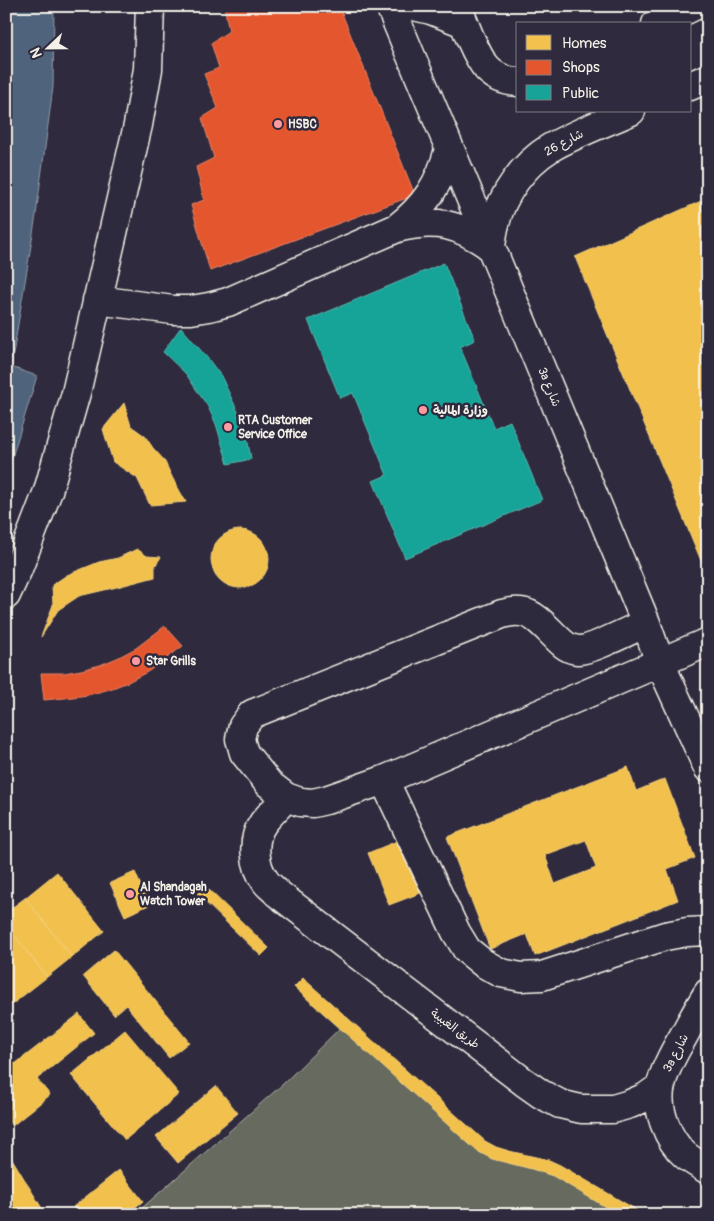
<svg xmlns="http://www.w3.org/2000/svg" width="714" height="1221" font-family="Pangolin,'Playpen Sans Arabic',sans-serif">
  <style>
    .green { fill: #666b5e; stroke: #adaea3 }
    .water { fill: #50647b; stroke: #929ca7 }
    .homes { fill: #f2c14e; stroke: #f3cf7c; fill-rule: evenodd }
    .shops { fill: #e4572e; stroke: #e98566 }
    .public { fill: #17a398; stroke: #59bab0 }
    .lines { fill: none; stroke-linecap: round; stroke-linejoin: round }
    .minor-casing { stroke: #f4f1e8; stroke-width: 31 }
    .minor { stroke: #2f2a3d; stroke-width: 28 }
    .poi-dot { fill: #ff9aa2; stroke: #2f2a3d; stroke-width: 2 }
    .labels { text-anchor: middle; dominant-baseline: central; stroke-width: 5; stroke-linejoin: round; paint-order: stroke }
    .poi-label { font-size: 12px; font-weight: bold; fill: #f4f1e8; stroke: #2f2a3d; text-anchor: start }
    .street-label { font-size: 12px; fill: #f4f1e8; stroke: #2f2a3d }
  </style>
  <rect width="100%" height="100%" fill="#2f2a3d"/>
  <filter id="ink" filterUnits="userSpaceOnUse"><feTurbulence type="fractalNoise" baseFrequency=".02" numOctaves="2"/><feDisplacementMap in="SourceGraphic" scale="10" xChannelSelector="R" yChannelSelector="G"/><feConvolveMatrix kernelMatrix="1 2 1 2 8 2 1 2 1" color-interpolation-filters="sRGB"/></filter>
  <g filter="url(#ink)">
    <path class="green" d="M344,1024L477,1151L553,1176L624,1215H134L283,1084Z"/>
    <path class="water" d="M6,6H54L53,87L36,215L11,367L37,376L6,477Z"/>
    <path class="homes" d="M708,198V574L707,575L575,257Z
      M124,403L131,426L145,436L153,448L164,460L173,479L186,502L150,505L137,478L113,462L103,429Z
      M211 559a29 29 0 1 1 58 0a29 29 0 1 1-58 0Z
      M137,549L147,556L161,557L155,566V577L113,588L79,596L58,610L41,637L53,605L52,585L67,575L99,562L118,558Z
      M628,767L636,791L665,779L695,858L667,869L678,900L535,956L527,934L490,949L447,837ZM586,840L596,868L555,884L545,855Z
      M402,839L423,892L389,905L368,853Z
      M57,872L104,931L72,957L25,898Z
      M135,872L149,905L125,916L110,883Z
      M205,886L269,948L261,956L197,894Z
      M25,898L72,957L47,977L6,925V912Z
      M6,925L47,977L6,1009Z
      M114,950L189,1042L169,1058L126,1005L114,1015L83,976Z
      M303,978L485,1141L496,1147L509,1151L549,1160L560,1165L645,1215H619L553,1176L532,1169L492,1159L477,1151L294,987Z
      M79,1014L94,1033L37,1079L50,1095L12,1126L6,1119V1053L15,1064Z
      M125,1030L179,1094L125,1140L71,1075Z
      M216,1086L238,1113L178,1163L156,1137Z
      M8,1152L46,1215H12L6,1205V1154Z
      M119,1170L143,1201L126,1215H80L73,1207Z"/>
    <path class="shops" d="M224,6H339L415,195L210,271L191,205L204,200L196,167L214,158L202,118L218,108L204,74L219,68L211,43L229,31Z
      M165,626L183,646L149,671L128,682L110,689L88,695L65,698L44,700L41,673H64L81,670L100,665L117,658L136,648Z"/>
    <path class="public" d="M444,263L475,340L460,347L494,428L510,421L542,500L405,558L373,481L387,475L353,393L340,398L308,320Z
      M181,327L209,360L221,376L239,414L247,437L251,459L228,464L216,424L208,407L186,374L163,352Z"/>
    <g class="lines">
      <g class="minor-casing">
        <path id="minor" d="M390,6L491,247L646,623L660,663L708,768
          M414,6L431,10L464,23
          M457,6C462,17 466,29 471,40C481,63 489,80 518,82
          M656,24L694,6
          M690,86L708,78
          M397,228C425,206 440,184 449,149
          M97,300L173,310H191L209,307L228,302L397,228C436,218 459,224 491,247C492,239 493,231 495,224C502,194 524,164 550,148C576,133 604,123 631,111
          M6,595L18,569L48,491L76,393L138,125L148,69L150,6
          M646,623C632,629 590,651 578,650C569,649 564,645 558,639C539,621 531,606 502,614L252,714L243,726L240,739L244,753L269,784L286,797L300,802L313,803L326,800L384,780L708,642
          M384,780L456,932L467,950L483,963L501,973L521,977L542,976L665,936L687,932L708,931
          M286,797C279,806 270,814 263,823C251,840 254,866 266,882C269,886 274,889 277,893L524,1082L541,1094L560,1104L581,1109H613L630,1104L646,1097L660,1087
          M708,993C699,1007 691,1022 683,1037C674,1052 665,1068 661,1085C655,1108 668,1140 685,1155C692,1161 700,1165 708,1170"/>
      </g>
      <use href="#minor" class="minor"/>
    </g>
  </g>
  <g class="poi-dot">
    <circle cx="278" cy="124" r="5"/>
    <circle cx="423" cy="410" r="5"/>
    <circle cx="228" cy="427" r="5"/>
    <circle cx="136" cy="661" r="5"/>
    <circle cx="130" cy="894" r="5"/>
  </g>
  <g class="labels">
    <g class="poi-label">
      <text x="288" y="124">HSBC</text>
      <text x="433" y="410">وزارة المالية</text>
      <text x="238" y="420">RTA Customer<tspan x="238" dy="14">Service Office</tspan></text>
      <text x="146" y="661">Star Grills</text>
      <text x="140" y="887">Al Shandagah<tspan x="140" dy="14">Watch Tower</tspan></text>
    </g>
    <g class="street-label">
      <text transform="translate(564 143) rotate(-28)">شارع 26</text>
      <text transform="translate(549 387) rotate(68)">3a شارع</text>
      <text transform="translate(455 1029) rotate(37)">طريق الغبيبة</text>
      <text transform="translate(676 1053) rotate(-63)">3a شارع</text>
    </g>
  </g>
  <rect width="714" height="1221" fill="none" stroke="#2f2a3d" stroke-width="25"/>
  <rect x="12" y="12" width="689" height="1196" fill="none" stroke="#f4f1e8" stroke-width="2" filter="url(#ink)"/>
  <rect x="516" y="22" width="175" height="90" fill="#2f2a3d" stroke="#7e7a81"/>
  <rect x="526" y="35" width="25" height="15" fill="#f2c14e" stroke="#7e7a81"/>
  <text x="562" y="48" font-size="15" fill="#f4f1e8">Homes</text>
  <rect x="526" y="60" width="25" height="15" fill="#e4572e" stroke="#7e7a81"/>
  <text x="562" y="72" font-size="15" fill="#f4f1e8">Shops</text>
  <rect x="526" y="85" width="25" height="15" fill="#17a398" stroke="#7e7a81"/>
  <text x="562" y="98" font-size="15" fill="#f4f1e8">Public</text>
  <g transform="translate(48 48) rotate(248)" stroke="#2f2a3d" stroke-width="4" paint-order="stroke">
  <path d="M0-4L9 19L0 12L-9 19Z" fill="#f4f1e8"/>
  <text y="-8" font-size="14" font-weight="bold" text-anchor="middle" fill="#f4f1e8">N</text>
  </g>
</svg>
